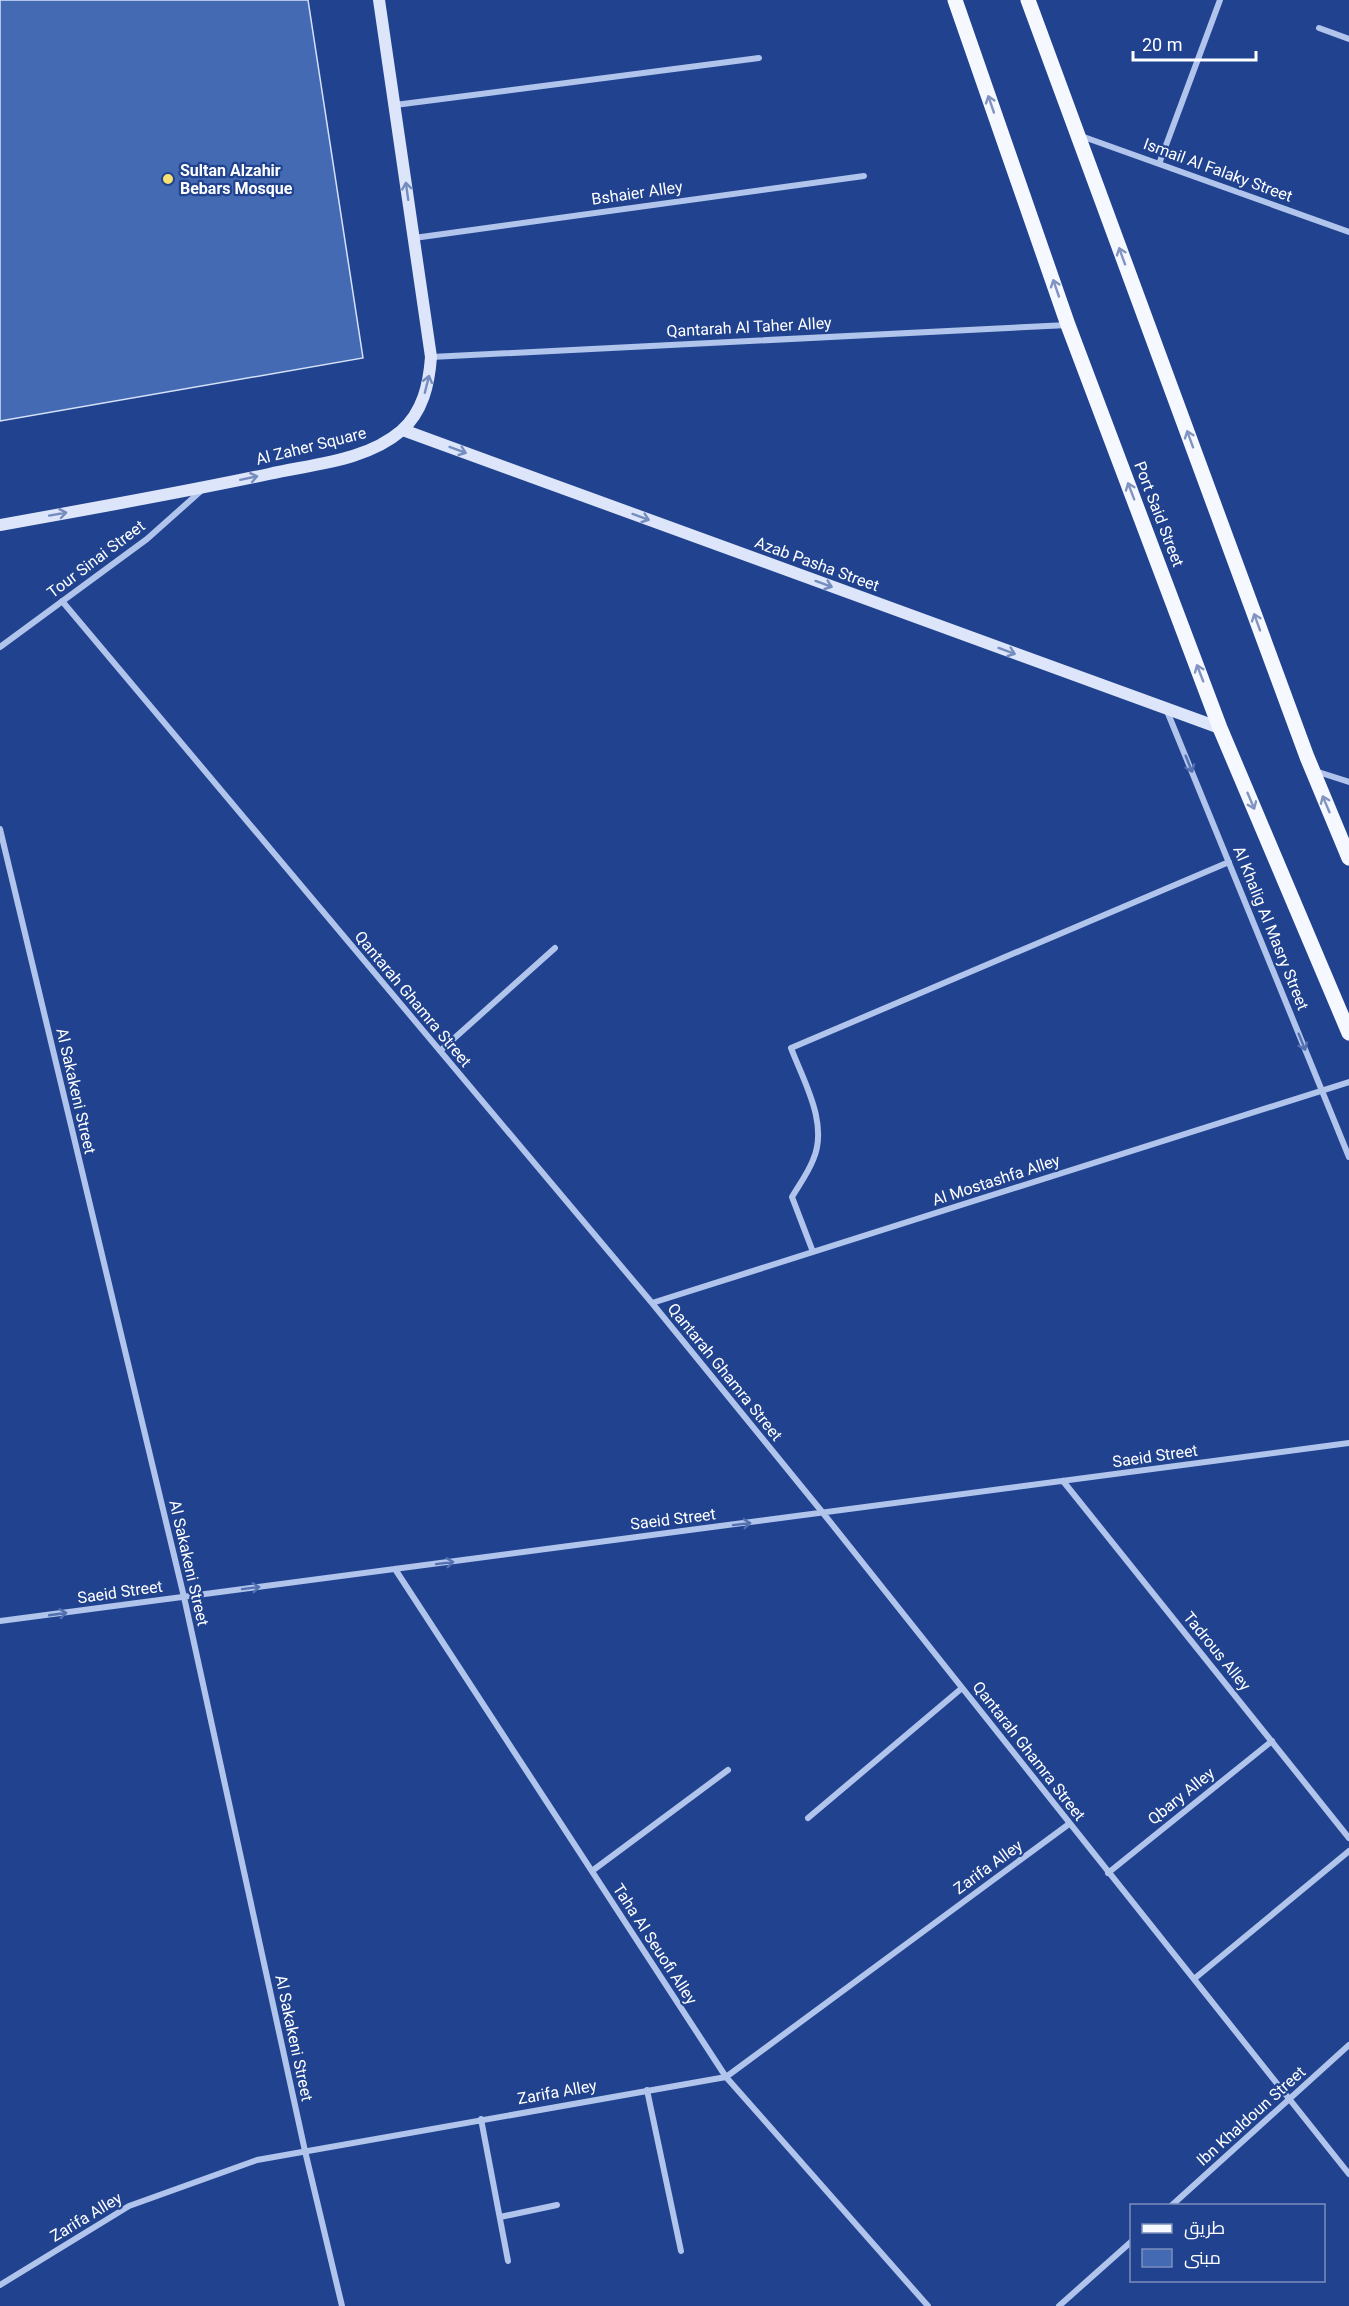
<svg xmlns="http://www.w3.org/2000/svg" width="1349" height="2306" font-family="Roboto,Cairo,sans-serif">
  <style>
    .building { fill: #456ab4; stroke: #d5e1f9; stroke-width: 1.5 }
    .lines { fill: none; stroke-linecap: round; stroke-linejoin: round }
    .street { stroke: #b0c4ec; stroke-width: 6 }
    .secondary { stroke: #dce5f9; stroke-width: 12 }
    .primary { stroke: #f6f8ff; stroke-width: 15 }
    .oneway { stroke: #8194c1 }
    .oneway2 { stroke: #758cbf }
    .oneway3 { stroke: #5370b0 }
    .poi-dot { fill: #f9e271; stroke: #21438f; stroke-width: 2 }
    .labels { text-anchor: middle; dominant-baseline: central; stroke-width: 4.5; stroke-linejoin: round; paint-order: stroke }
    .poi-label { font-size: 16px; font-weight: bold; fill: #fff; stroke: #21438f; text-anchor: start }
    .street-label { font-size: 16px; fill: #fff; stroke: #21438f }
  </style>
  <rect width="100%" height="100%" fill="#21438f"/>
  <path class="building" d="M0,0H308L363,358L0,421Z"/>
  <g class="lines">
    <path class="street" d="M1319,28L1349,39
      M395,105L759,58
      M1081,136L1349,232
      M1159,164L1220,0
      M414,238L864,176
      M431,357L1068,325
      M62,601L652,1303L823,1513L1349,2174
      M0,647L147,539L202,490
      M1167,711L1349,1157
      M1315,771L1349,782
      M0,829L184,1597L305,2151L342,2306
      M440,1051L555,948
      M813,1252L792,1197C799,1185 808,1173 813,1160C829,1124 804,1082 791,1048L1229,862
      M652,1303L1349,1082
      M1063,1481L1349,1838
      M395,1569L726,2077L928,2306
      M0,1621L1349,1443
      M808,1818L962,1688
      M592,1871L728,1770
      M1108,1873L1272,1741
      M1194,1979L1349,1851
      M647,2090L681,2251
      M481,2119L508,2261
      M1171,2206L1349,2045
      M500,2217L557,2205
      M0,2285L129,2206L257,2160L726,2077L1069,1824
      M1059,2306L1132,2241"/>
    <path class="secondary" d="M403,430L1220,728
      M0,525C90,509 180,493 269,474C313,464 366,461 401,431C423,412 429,384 431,357L379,0"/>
    <path class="primary" d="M955,0L1068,325L1220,728L1349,1033
      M1028,0L1307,757L1349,858"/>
  </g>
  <defs><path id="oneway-shaft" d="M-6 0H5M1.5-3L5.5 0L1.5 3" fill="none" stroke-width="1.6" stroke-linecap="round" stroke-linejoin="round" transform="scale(1.5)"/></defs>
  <g class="oneway">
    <use href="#oneway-shaft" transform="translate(991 104) rotate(-109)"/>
    <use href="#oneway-shaft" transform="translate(1122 256) rotate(-110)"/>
    <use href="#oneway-shaft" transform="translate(1056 288) rotate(-109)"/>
    <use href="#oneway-shaft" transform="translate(1190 439) rotate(-110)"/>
    <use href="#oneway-shaft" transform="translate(1131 491) rotate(-111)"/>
    <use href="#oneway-shaft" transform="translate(1257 622) rotate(-110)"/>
    <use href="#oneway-shaft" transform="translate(1200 673) rotate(-111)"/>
    <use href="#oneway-shaft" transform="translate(1251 801) rotate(67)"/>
    <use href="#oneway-shaft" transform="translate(1326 804) rotate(-113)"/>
  </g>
  <g class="oneway2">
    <use href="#oneway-shaft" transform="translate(407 191) rotate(-98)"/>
    <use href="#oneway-shaft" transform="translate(427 384) rotate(-76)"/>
    <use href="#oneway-shaft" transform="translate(458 450) rotate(20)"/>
    <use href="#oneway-shaft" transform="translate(249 478) rotate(-12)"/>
    <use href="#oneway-shaft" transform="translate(58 514) rotate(-10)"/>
    <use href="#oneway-shaft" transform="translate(641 517) rotate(20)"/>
    <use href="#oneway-shaft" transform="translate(824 584) rotate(20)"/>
    <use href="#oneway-shaft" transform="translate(1007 651) rotate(20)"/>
  </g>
  <g class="oneway3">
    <use href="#oneway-shaft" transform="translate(1189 764) rotate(68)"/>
    <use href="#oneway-shaft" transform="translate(1302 1042) rotate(68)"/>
    <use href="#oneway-shaft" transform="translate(742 1524) rotate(-7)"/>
    <use href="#oneway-shaft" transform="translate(445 1563) rotate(-7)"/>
    <use href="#oneway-shaft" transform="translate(251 1588) rotate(-7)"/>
    <use href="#oneway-shaft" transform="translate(58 1614) rotate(-8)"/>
  </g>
  <circle class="poi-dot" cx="168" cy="179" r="6"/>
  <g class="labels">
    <g class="poi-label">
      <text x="180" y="170">Sultan Alzahir<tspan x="180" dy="18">Bebars Mosque</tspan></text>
    </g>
    <g class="street-label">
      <text transform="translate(1218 170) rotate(20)">Ismail Al Falaky Street</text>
      <text transform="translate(637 193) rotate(-8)">Bshaier Alley</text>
      <text transform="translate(749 327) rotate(-3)">Qantarah Al Taher Alley</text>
      <text transform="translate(311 446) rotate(-14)">Al Zaher Square</text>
      <text transform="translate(1159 514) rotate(69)">Port Said Street</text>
      <text transform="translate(96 559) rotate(-37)">Tour Sinai Street</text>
      <text transform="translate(817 564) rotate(20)">Azab Pasha Street</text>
      <text transform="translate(1271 928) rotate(68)">Al Khalig Al Masry Street</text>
      <text transform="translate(413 999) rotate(50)">Qantarah Ghamra Street</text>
      <text transform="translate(76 1091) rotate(77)">Al Sakakeni Street</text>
      <text transform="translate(996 1180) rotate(-18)">Al Mostashfa Alley</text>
      <text transform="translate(725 1372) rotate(51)">Qantarah Ghamra Street</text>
      <text transform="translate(1155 1456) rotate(-8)">Saeid Street</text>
      <text transform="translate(673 1519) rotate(-7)">Saeid Street</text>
      <text transform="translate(189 1563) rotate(77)">Al Sakakeni Street</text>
      <text transform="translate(120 1592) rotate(-8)">Saeid Street</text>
      <text transform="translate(1217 1651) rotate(51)">Tadrous Alley</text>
      <text transform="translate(1029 1751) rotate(52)">Qantarah Ghamra Street</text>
      <text transform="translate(1181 1796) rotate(-39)">Qbary Alley</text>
      <text transform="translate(988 1867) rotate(-36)">Zarifa Alley</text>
      <text transform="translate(655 1944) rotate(57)">Taha Al Seuofi Alley</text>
      <text transform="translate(294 2038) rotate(78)">Al Sakakeni Street</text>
      <text transform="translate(557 2092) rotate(-10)">Zarifa Alley</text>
      <text transform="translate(1251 2116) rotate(-42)">Ibn Khaldoun Street</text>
      <text transform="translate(86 2217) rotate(-31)">Zarifa Alley</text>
    </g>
  </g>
  <rect x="1130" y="2204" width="195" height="78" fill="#21438f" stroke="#7a8ebc" stroke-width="1.5"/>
  <rect x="1142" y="2224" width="30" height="9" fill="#f6f8ff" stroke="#7a8ebc" stroke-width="1.5"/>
  <text x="1184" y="2234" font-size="18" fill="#ffffff">طريق</text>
  <rect x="1142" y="2249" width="30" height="18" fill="#456ab4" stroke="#7a8ebc" stroke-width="1.5"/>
  <text x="1184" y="2264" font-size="18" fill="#ffffff">مبنى</text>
  <path d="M1133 51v9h123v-9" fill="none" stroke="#ffffff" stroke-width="3"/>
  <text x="1142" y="51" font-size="18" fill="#ffffff" stroke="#21438f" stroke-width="4.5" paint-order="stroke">20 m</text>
</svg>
